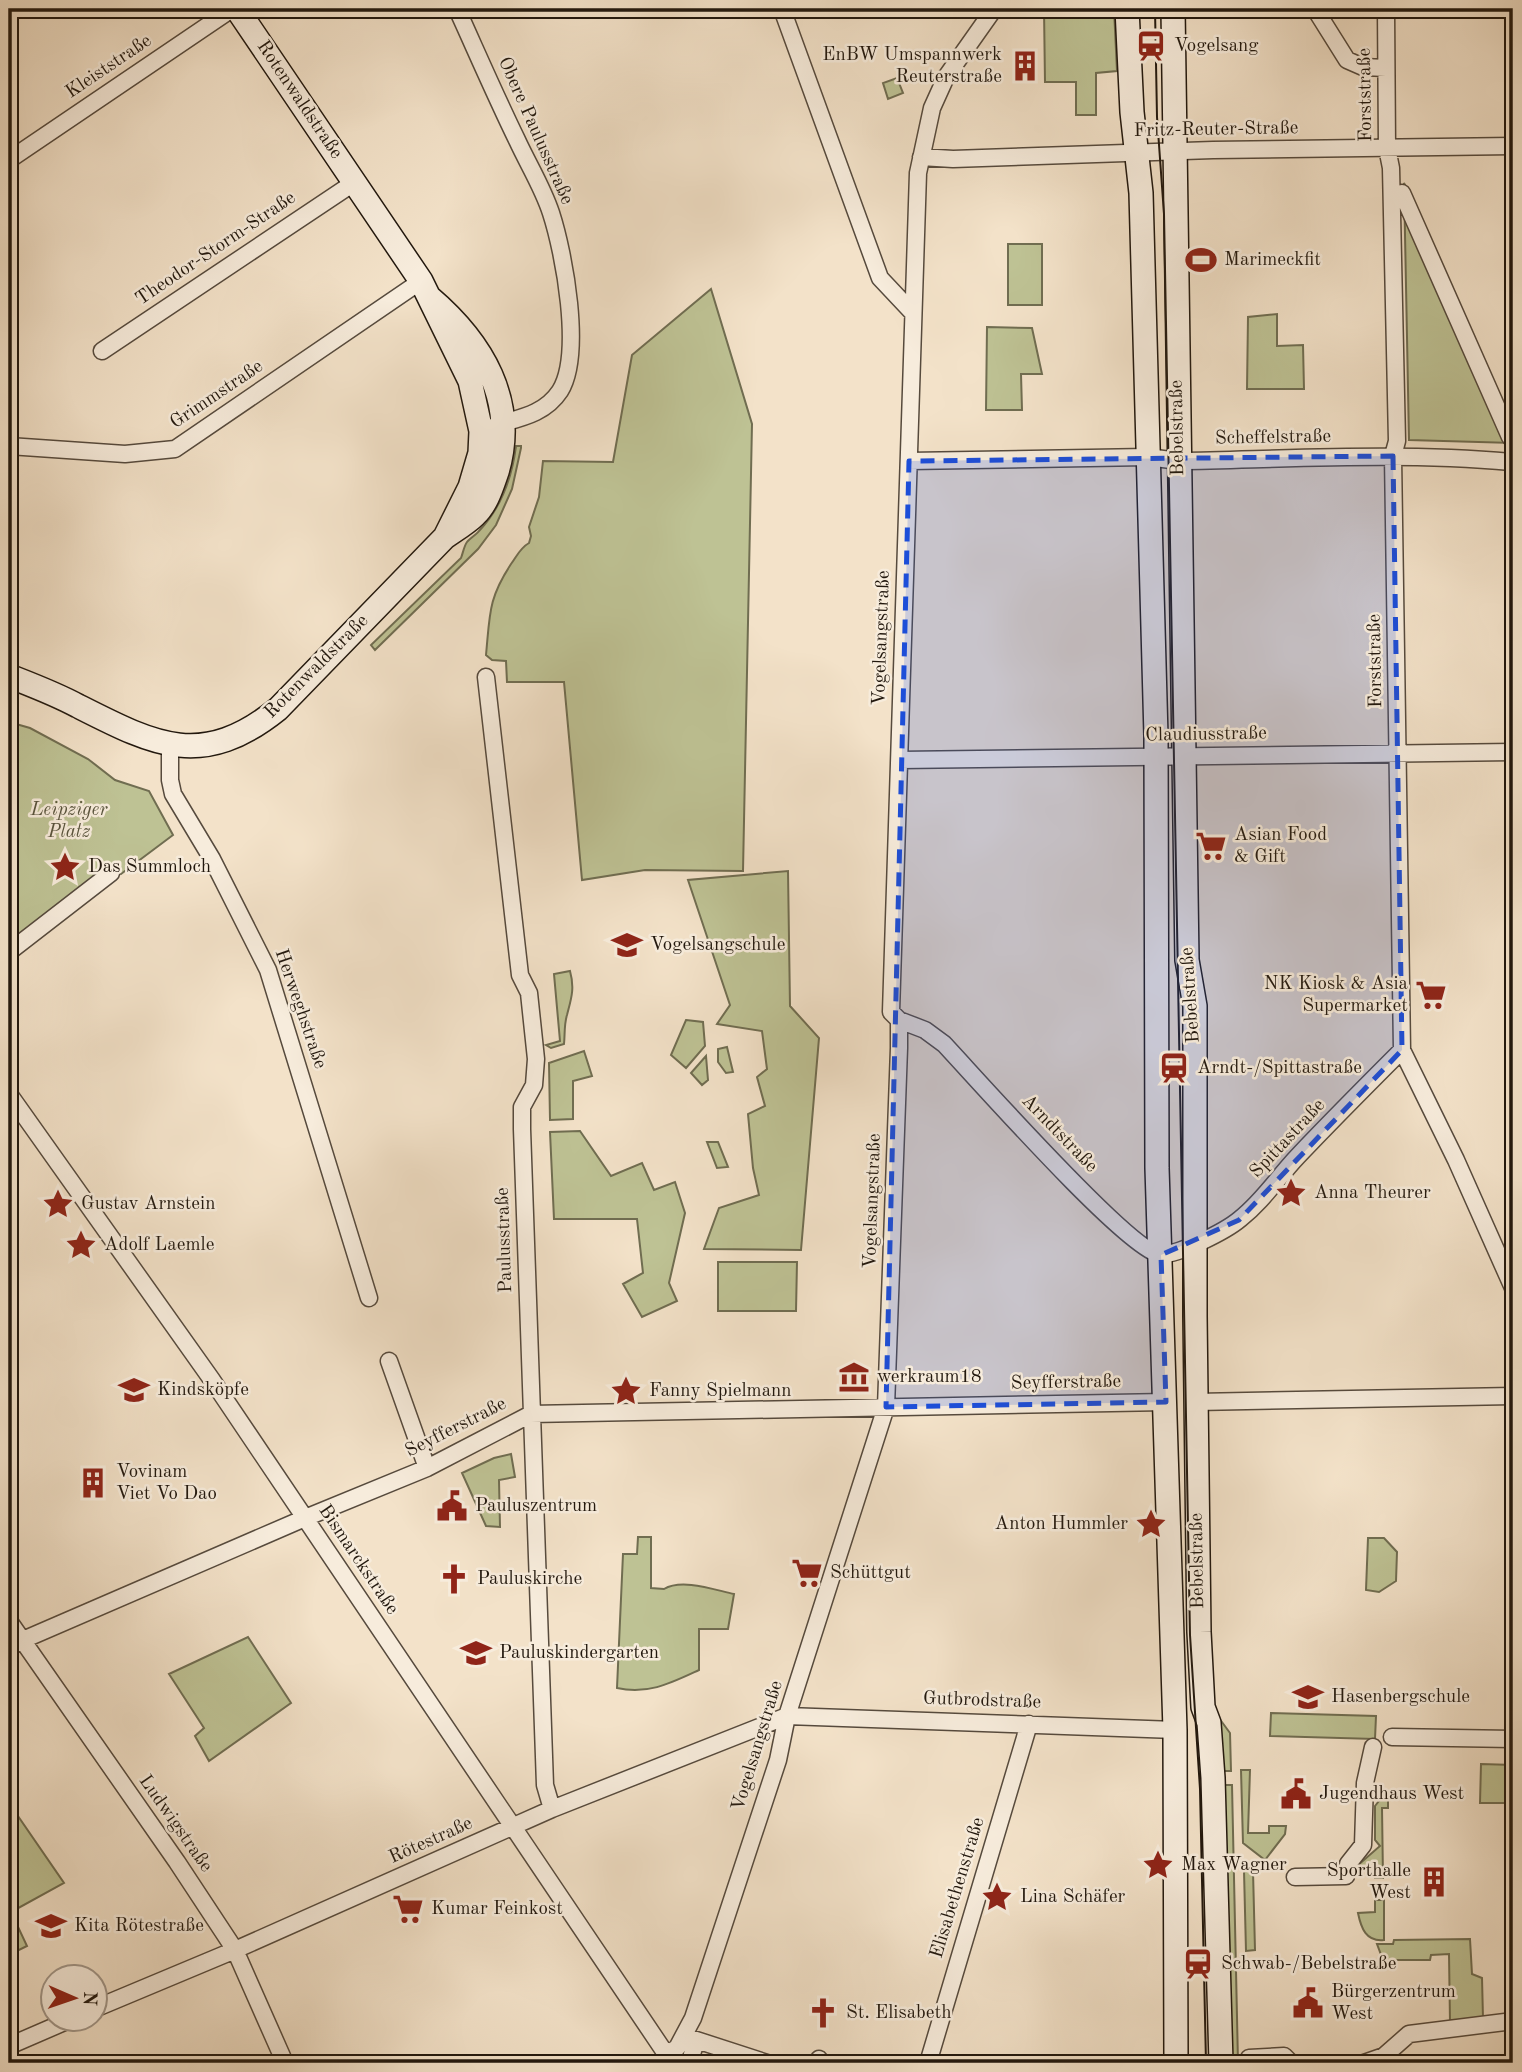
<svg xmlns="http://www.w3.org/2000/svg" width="1522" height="2072" font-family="'Old Standard TT',serif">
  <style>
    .green { fill: #bec294; stroke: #706d51; stroke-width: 2 }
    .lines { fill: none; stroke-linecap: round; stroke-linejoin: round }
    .street-casing { stroke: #564a3d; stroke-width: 19 }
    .secondary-casing { stroke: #22180e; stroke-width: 26 }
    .street { stroke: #f7ecdc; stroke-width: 16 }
    .secondary { stroke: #f7ecdc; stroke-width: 23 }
    .tram { stroke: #22180e; stroke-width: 2 }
    .marked { fill: #1d4ed8; fill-opacity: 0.2; stroke: #1d4ed8; stroke-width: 5; stroke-dasharray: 14 9; stroke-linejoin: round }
    .labels { text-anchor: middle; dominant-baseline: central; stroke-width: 5; stroke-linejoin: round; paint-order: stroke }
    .poi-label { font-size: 19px; fill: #22180e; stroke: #f7ecdc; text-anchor: start }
    .street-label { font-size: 19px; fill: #22180e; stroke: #f7ecdc }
    .park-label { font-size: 19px; font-style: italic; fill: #59543d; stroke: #f7ecdc }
  </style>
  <rect width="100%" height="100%" fill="#f3e2c9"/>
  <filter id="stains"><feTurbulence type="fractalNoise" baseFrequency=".00286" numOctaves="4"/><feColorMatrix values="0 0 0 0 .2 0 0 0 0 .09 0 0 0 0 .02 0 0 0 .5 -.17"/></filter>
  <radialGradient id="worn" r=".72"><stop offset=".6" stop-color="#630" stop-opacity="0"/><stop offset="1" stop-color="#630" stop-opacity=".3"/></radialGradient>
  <path class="green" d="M1044,9H1114L1117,71L1096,73V115H1076V82H1045Z
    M897,78L903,93L888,99L883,83Z
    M1404,183L1513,424V443L1409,440Z
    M1008,244H1042V305H1008Z
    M711,289L752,424L743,871L645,870L582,880L564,682H507L506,661L492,660L486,655C490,614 488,599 511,564C517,556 520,548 529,543L531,536L529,527L539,497L543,461L613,462L632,355Z
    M1277,314V346L1303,345L1304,389H1247L1248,317Z
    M987,327L1032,328L1042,374H1021L1022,410H986Z
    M516,446H521V448L512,489L496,525L478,549L375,650L371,645L461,558C463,553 464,546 467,542C470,538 476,535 479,531C501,508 512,477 516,446Z
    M9,722L30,728L88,759L115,780L149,791L173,835L121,874L111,864L9,942Z
    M788,871L790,1006L819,1038L801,1250L704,1249L719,1208L759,1195L753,1168L748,1114L765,1106L757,1077L767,1069L762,1031L717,1024L730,1005L688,880Z
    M570,971C575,989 571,999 567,1015C564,1024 565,1035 564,1044L551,1048L546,1045L560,1041L554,974Z
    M686,1020L703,1022L705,1046L686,1068L671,1055Z
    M727,1047L733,1072L726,1073L718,1062V1049Z
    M584,1051L592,1076L573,1081V1119L550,1120L549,1063Z
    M706,1056L708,1080L702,1085L691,1073Z
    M580,1131L611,1176L642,1163L654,1190L675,1182L685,1213L669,1283L677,1301L642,1317L623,1284L643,1273L637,1219H554L550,1132Z
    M707,1142H718L728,1167L717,1168Z
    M718,1262H797L796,1311H718Z
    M511,1454L515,1477L499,1480L500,1527L486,1526L462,1473L494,1458Z
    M638,1537H651V1588L664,1589C682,1578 715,1590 734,1594L728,1629H699V1670C671,1683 648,1695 617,1688L623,1554H637Z
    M1368,1538H1384L1397,1552L1396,1581L1379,1592L1366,1590Z
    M248,1637L291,1703L209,1761L195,1736L204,1728L169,1674Z
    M1271,1713L1376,1716L1375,1739L1270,1736Z
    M1219,1718L1230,1733L1231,1771H1221Z
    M1481,1764L1513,1765V1987L1511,1934L1508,1933V1925L1511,1924L1510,1904H1507V1886H1510V1866L1507,1865L1509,1828L1506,1827V1819H1509V1803H1480Z
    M1241,1770H1250L1248,1833H1269V1826H1286L1285,1834L1265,1860L1243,1843Z
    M1223,1785H1232L1238,2063H1228Z
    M1383,1796L1388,1800V1808H1382L1383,1878H1375V1866H1357L1380,1846L1375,1840V1806Z
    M9,1803L64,1883L11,1912L27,1946L9,1955Z
    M1244,1871H1253L1255,1950L1246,1951Z
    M1375,1900H1384V1940C1366,1942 1361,1928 1358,1913L1375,1912Z
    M1470,1939L1472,1974L1482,1978L1483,2018L1450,2022L1449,1954L1431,1955L1430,1960H1383L1377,1944H1393L1394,1940Z"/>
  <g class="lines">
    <g class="street-casing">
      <path id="street" d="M457,9C477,53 496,97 517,140C528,164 543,188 551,213C564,253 583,354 560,391C545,414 520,418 496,425
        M782,9L880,278L912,312
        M1315,9L1347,60L1363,67L1386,68
        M1386,9L1387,148L1391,168L1397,441L1393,456L1402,1050L1456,1160L1513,1288
        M921,157L953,159L1213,150L1513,146
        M9,160L232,9
        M1402,193L1510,437
        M102,351L355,182
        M9,446L125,454L175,449L421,281
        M909,461L1147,457L1179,461C1289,459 1401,452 1511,462L1513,467
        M486,677L520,975L529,993L536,1059L534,1085L522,1107V1129L545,1785L552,1809
        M170,746V780L173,794L212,859L268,970L369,1298
        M900,760L1513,752
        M9,952L111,873
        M899,1020L925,1030L944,1044C976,1078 1127,1249 1159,1254C1176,1257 1227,1230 1240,1219C1263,1201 1278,1177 1298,1156C1332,1120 1367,1085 1402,1050
        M9,1094L212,1380L666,2054L677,2048L693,2018L778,1760L787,1716L886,1407L899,1048V1020L891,1012L918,173L932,108L946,77L994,9
        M389,1361L427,1468
        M1196,1402L1513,1396
        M9,1621L177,1862L235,1950L285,2063
        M9,1646L305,1518L427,1468L531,1414L1166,1402
        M1392,1737L1513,1739
        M1348,1864L1363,1845L1365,1783L1373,1747
        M1295,1877L1346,1876
        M94,2009L235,1950L552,1809L787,1716L1175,1730
        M684,2036L767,2063
        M9,2046L69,2020
        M1249,2058L1284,2056L1291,2063
        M690,2061L696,2041
        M818,2063L819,2059
        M928,2063L1029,1724
        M1364,2063L1384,2056L1409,2034L1513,2021"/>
    </g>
    <g class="secondary-casing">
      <path id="secondary" d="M237,9L421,281L470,381L481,431L480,453L470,487L446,535
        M1127,9L1132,112L1141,193L1156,736L1157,1168L1175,1730L1176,2063
        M1173,9L1187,960L1195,1006V1316L1199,1632L1203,1707L1209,1723L1213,1778L1221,2063
        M9,676C32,685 56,694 78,706C155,745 202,770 278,709L445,537C455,530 467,523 475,515C487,504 492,486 497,472C518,401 482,342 429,297"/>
    </g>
    <use href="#street" class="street"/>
    <use href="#secondary" class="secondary"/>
    <path class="tram" d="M1155,9L1157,117L1164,214L1190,1635L1200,1789L1206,2063"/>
  </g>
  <path class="marked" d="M1393,456L1402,1050L1239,1220L1161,1255L1166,1402L886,1407L909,461Z"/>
  <defs>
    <g id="station-bare" transform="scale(2.415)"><path d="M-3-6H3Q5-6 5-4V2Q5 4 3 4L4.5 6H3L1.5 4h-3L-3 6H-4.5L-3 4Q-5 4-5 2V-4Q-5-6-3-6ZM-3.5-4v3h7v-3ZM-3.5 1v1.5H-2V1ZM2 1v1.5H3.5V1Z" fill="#8f2418" stroke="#f7ecdc" stroke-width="2.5" paint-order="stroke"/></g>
    <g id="building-bare" transform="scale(2.415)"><path d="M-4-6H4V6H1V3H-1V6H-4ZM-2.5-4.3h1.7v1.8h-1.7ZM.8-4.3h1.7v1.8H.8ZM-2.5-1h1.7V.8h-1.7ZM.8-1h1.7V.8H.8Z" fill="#8f2418" stroke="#f7ecdc" stroke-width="2.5" paint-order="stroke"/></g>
    <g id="stadium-bare" transform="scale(2.415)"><path d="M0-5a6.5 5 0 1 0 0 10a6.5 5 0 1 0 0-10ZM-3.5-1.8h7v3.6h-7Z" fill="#8f2418" stroke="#f7ecdc" stroke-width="2.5" paint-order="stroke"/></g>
    <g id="supermarket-bare" transform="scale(2.415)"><path d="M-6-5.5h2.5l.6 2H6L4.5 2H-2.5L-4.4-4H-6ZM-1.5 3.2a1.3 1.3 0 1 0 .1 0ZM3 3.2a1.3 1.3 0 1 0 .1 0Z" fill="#8f2418" stroke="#f7ecdc" stroke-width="2.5" paint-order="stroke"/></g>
    <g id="sight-bare" transform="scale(2.415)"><path d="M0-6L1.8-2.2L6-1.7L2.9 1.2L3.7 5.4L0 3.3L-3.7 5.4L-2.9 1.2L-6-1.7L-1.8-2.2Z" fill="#8f2418" stroke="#f7ecdc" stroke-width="2.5" paint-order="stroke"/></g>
    <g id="school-bare" transform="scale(2.415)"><path d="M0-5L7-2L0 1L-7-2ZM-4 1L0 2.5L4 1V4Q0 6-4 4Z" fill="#8f2418" stroke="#f7ecdc" stroke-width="2.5" paint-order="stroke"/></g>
    <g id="museum-bare" transform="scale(2.415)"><path d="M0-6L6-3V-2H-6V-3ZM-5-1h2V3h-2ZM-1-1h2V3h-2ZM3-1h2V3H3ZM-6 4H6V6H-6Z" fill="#8f2418" stroke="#f7ecdc" stroke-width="2.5" paint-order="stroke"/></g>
    <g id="civic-bare" transform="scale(2.415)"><path d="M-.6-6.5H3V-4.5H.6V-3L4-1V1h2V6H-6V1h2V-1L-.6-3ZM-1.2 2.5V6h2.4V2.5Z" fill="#8f2418" stroke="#f7ecdc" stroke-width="2.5" paint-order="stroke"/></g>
    <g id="church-bare" transform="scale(2.415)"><path d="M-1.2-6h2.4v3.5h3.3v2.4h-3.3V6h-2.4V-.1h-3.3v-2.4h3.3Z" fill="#8f2418" stroke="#f7ecdc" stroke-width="2.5" paint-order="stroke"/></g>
  </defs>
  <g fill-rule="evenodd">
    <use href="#station-bare" x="1151" y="46"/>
    <use href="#building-bare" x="1025" y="66"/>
    <use href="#stadium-bare" x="1201" y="260"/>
    <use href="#supermarket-bare" x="1211" y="846"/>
    <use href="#sight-bare" x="65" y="867"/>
    <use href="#school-bare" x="627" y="945"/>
    <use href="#supermarket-bare" x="1431" y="995"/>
    <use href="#station-bare" x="1174" y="1068"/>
    <use href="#sight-bare" x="1291" y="1193"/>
    <use href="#sight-bare" x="58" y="1204"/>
    <use href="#sight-bare" x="81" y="1245"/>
    <use href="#museum-bare" x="854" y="1377"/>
    <use href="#school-bare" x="134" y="1390"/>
    <use href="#sight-bare" x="626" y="1391"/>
    <use href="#building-bare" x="93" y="1483"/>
    <use href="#civic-bare" x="452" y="1506"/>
    <use href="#sight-bare" x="1151" y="1524"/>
    <use href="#supermarket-bare" x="807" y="1573"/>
    <use href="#church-bare" x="454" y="1579"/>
    <use href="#school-bare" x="476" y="1653"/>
    <use href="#school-bare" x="1308" y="1697"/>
    <use href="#civic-bare" x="1296" y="1794"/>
    <use href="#sight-bare" x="1158" y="1865"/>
    <use href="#building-bare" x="1434" y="1882"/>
    <use href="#sight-bare" x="997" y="1897"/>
    <use href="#supermarket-bare" x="408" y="1909"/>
    <use href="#school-bare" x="51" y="1926"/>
    <use href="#station-bare" x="1198" y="1964"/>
    <use href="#civic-bare" x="1308" y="2003"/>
    <use href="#church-bare" x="823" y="2013"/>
  </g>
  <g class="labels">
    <g class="poi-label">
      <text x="1174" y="46">Vogelsang</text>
      <text x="1002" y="55" text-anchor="end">EnBW Umspannwerk<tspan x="1002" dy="22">Reuterstraße</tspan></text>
      <text x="1224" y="260">Marimeckfit</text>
      <text x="1234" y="835">Asian Food<tspan x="1234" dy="22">&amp; Gift</tspan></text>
      <text x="88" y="867">Das Summloch</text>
      <text x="650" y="945">Vogelsangschule</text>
      <text x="1408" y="984" text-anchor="end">NK Kiosk &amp; Asia<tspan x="1408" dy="22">Supermarket</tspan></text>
      <text x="1197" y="1068">Arndt-/Spittastraße</text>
      <text x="1314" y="1193">Anna Theurer</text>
      <text x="81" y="1204">Gustav Arnstein</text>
      <text x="104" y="1245">Adolf Laemle</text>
      <text x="877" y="1377">werkraum18</text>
      <text x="157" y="1390">Kindsköpfe</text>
      <text x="649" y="1391">Fanny Spielmann</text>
      <text x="116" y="1472">Vovinam<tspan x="116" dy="22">Viet Vo Dao</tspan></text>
      <text x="475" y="1506">Pauluszentrum</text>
      <text x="1128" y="1524" text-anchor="end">Anton Hummler</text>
      <text x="830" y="1573">Schüttgut</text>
      <text x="477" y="1579">Pauluskirche</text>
      <text x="499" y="1653">Pauluskindergarten</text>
      <text x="1331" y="1697">Hasenbergschule</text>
      <text x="1319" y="1794">Jugendhaus West</text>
      <text x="1181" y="1865">Max Wagner</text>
      <text x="1411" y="1871" text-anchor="end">Sporthalle<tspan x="1411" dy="22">West</tspan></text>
      <text x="1020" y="1897">Lina Schäfer</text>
      <text x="431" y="1909">Kumar Feinkost</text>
      <text x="74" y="1926">Kita Rötestraße</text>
      <text x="1221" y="1964">Schwab-/Bebelstraße</text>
      <text x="1331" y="1992">Bürgerzentrum<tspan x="1331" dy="22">West</tspan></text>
      <text x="846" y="2013">St. Elisabeth</text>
    </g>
    <g class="street-label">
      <text transform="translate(109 67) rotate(-34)">Kleiststraße</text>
      <text transform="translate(1366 95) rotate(-91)">Forststraße</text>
      <text transform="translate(299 100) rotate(56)">Rotenwaldstraße</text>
      <text transform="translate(1216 130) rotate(-1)">Fritz-Reuter-Straße</text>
      <text transform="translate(535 131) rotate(66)">Obere Paulusstraße</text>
      <text transform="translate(216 249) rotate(-34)">Theodor-Storm-Straße</text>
      <text transform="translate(217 395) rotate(-34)">Grimmstraße</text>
      <text transform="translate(1178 428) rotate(-91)">Bebelstraße</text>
      <text transform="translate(1273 438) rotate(-1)">Scheffelstraße</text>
      <text transform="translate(882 638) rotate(-88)">Vogelsangstraße</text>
      <text transform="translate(1376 661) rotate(-91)">Forststraße</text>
      <text transform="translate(317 667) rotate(-45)">Rotenwaldstraße</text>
      <text transform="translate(1206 735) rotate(-1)">Claudiusstraße</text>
      <text transform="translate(1191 995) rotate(-94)">Bebelstraße</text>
      <text transform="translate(300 1009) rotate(71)">Herweghstraße</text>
      <text transform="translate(1059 1134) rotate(46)">Arndtstraße</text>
      <text transform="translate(1288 1139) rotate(-47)">Spittastraße</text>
      <text transform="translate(873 1201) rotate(-88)">Vogelsangstraße</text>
      <text transform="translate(505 1240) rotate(-92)">Paulusstraße</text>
      <text transform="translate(1066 1383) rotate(-1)">Seyfferstraße</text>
      <text transform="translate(456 1428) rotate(-27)">Seyfferstraße</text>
      <text transform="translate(358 1560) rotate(56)">Bismarckstraße</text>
      <text transform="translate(1198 1561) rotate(-91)">Bebelstraße</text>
      <text transform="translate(982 1701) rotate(2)">Gutbrodstraße</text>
      <text transform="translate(758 1746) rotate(-73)">Vogelsangstraße</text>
      <text transform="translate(175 1824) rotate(55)">Ludwigstraße</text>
      <text transform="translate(431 1841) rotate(-24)">Rötestraße</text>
      <text transform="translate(958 1888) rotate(-73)">Elisabethenstraße</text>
    </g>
    <g class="park-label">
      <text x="69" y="810">Leipziger<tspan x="69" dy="22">Platz</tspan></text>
    </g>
  </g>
  <rect width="1522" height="2072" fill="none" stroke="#f3e2c9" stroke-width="35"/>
  <rect x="10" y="10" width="1501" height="2051" fill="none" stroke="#22180e" stroke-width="3.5"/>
  <rect x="18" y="18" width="1487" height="2037" fill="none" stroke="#22180e" stroke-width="2"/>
  <g transform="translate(74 1998) rotate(92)"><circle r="33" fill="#f7ecdc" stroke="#a2978a" stroke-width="2"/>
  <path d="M0-5L12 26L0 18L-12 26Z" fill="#8f2418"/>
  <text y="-10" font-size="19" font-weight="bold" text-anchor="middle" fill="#22180e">N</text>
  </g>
  <rect width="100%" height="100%" filter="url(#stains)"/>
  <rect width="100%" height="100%" fill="url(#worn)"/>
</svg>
